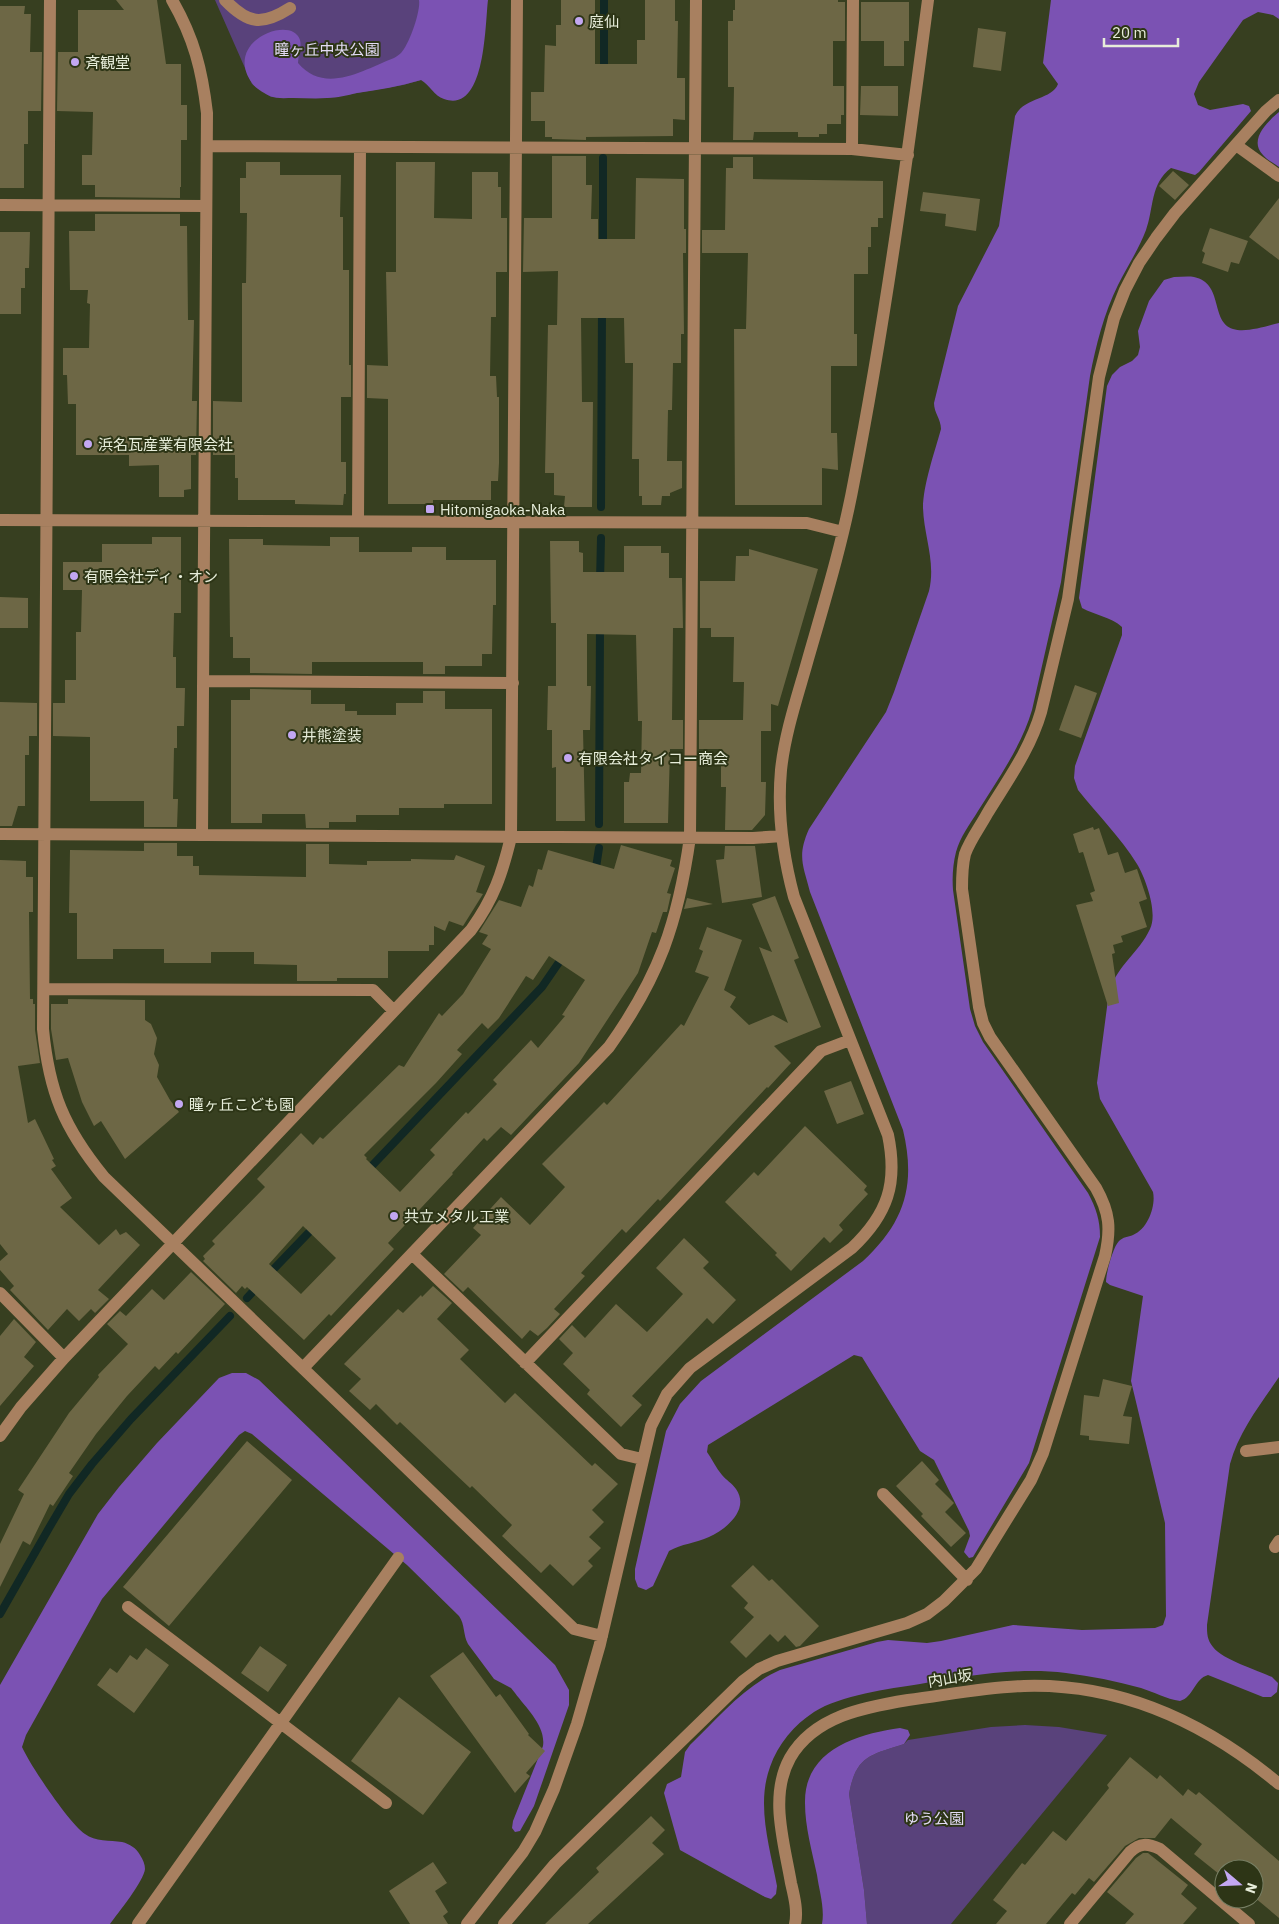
<svg xmlns="http://www.w3.org/2000/svg" width="1279" height="1924" font-family="'IBM Plex Sans','Noto Sans JP',sans-serif">
  <style>
    .green { fill: #59427b }
    .forest { fill: #7b52b3 }
    .lines { fill: none; stroke-linecap: round; stroke-linejoin: round }
    .stream { stroke: #112824; stroke-width: 8 }
    .building { fill: #6d6745; fill-rule: evenodd }
    .minor { stroke: #a88060; stroke-width: 12 }
    .poi-dot { fill: #c3a7f2; stroke: #2d3516; stroke-width: 2 }
    .labels { text-anchor: middle; dominant-baseline: central; stroke-width: 4; stroke-linejoin: round; paint-order: stroke }
    .poi-label { font-size: 15px; fill: #e7edda; stroke: #2d3516; text-anchor: start }
    .park-label { font-size: 15px; fill: #e3dbf5; stroke: #2d3516 }
    .street-label { font-size: 15px; fill: #e7edda; stroke: #2d3516 }
  </style>
  <rect width="100%" height="100%" fill="#373f20"/>
  <path class="green" d="M215,0H449L443,74L403,85L328,98L271,97L252,84Z
    M1025,1725L1059,1727L1107,1735L951,1924H867L864,1890L849,1794C856,1756 870,1755 904,1744L908,1740L991,1727Z"/>
  <path class="forest" d="M419,0H488C485,24 486,114 444,99C434,96 430,85 421,80C400,86 379,90 357,93C348,95 337,98 327,98C316,99 304,98 293,98C286,98 276,99 270,96C265,94 255,88 252,83C222,41 292,14 300,40C302,47 298,56 298,63C325,95 363,70 394,58C397,56 399,55 401,53C409,45 421,11 419,0Z
    M1051,0H1279V19L1273,15L1258,12L1243,20L1199,82L1194,94L1198,105L1210,110L1243,104L1249,106L1251,111L1199,172L1195,175L1171,168C1150,184 1154,208 1146,230C1139,249 1127,267 1118,285C1104,313 1096,345 1090,376L1061,582L1032,710C1021,747 998,779 978,811C970,824 960,837 956,852C953,864 952,877 953,890L970,1009L975,1026L983,1042L1088,1193C1096,1208 1100,1220 1100,1237L1029,1463L973,1557L969,1558L964,1552L970,1536L969,1531L934,1460L920,1451L862,1357L854,1355L708,1445L707,1452C712,1459 716,1468 722,1475C726,1480 732,1483 736,1489C750,1509 727,1529 709,1537C696,1543 681,1544 669,1551L653,1586L646,1590L638,1587L635,1579V1569L666,1431L680,1404L701,1381L863,1261C905,1222 916,1185 903,1130L810,892C803,865 797,856 809,829L886,712L894,692L929,591C936,561 924,537 923,508C923,485 935,451 941,429C941,419 934,413 934,403L958,306L999,226L1015,116C1024,97 1052,100 1058,84L1043,63Z
    M1279,112V167C1274,163 1267,160 1263,155C1248,140 1268,121 1279,112Z
    M1174,277C1181,277 1188,276 1194,277C1224,283 1210,322 1233,329C1246,333 1266,326 1279,323V1377C1260,1405 1239,1431 1230,1464L1207,1625C1207,1633 1207,1640 1213,1647C1223,1660 1257,1670 1272,1677L1278,1683L1277,1692L1271,1697H1263L1208,1675C1194,1679 1194,1697 1180,1701C1166,1699 1154,1692 1141,1688C1116,1681 1091,1676 1066,1673C1017,1667 968,1676 920,1684C888,1689 841,1695 814,1712C794,1725 778,1744 770,1767C756,1805 770,1848 777,1886L776,1894L771,1899L765,1897L680,1850L664,1793L667,1784L681,1777L685,1752L690,1745C718,1718 744,1686 780,1670L877,1642L888,1640L927,1643L941,1641L1013,1625L1082,1630L1155,1628L1163,1625L1166,1616L1165,1523L1131,1381L1143,1296L1110,1285L1106,1282C1106,1273 1113,1247 1119,1241C1123,1237 1128,1237 1133,1235C1148,1229 1156,1206 1153,1192L1100,1099L1097,1083L1109,992C1118,964 1139,953 1150,929C1158,913 1146,879 1137,864C1121,838 1097,814 1078,790L1074,778L1075,766L1122,635V627C1111,617 1095,615 1082,608L1079,598L1107,386L1112,375L1120,367L1132,361L1138,355L1140,347L1138,331L1149,301L1164,280Z
    M232,1373H246L259,1380L555,1665L569,1690V1705L534,1806L520,1831L515,1832L512,1828L513,1821L543,1746C546,1726 526,1708 515,1693L511,1688L494,1679L468,1644C463,1635 465,1624 459,1616L407,1565L252,1434L245,1431L239,1435L102,1599L26,1735L22,1747C30,1765 69,1823 85,1834C95,1842 110,1840 122,1842C130,1844 136,1848 140,1855C143,1860 145,1864 145,1869C144,1881 118,1913 110,1924H0V1685L98,1514L119,1487L157,1443L219,1378Z
    M900,1728L908,1730L910,1735L904,1744C870,1755 856,1756 849,1794L864,1890L867,1924H822C825,1908 819,1890 817,1875C812,1851 805,1827 805,1803C804,1750 857,1734 900,1728Z"/>
  <g class="lines">
    <path class="stream" d="M604,73V0
      M603,248V158
      M601,507L602,309
      M600,582L601,538
      M599,824L600,626
      M595,874L599,848
      M367,1171L542,987L564,955
      M267,1276L316,1225
      M247,1298L259,1285
      M0,1614L49,1528L69,1494L92,1464L131,1419L230,1316"/>
  </g>
  <path class="building" d="M116,0H157L166,64H181V105H187V140H181V187H180V198L95,197V185H82V155H92L93,112L57,111L58,52H78V10H124Z
    M561,0H595V64H637V40H645V0H675V21H678L677,78H685V120L673,119V136L586,137V140L552,139V137H545V121H531V92H544L545,45L556,46V25H561Z
    M735,0H838V2H845V41H833V86H844V115H841V124H827V134H819V137H798V132H754L753,140H733L734,87H728V21H733V10H735Z
    M861,2H909V41H904V66H884V41H861Z
    M0,6H25L24,14H31L30,52H42L41,111H28V144H24V188H0Z
    M978,28L1006,32L1001,71L973,67Z
    M861,86H898V116L860,115Z
    M552,156H586V185H592L591,219H598V239H635L636,178L684,179V229H686V253H683L684,334H681V363H673L672,410H668L667,461H682V488L670,493V496H662L661,505H642V496H639V459H632L633,363H625L624,318H581L582,402H593L592,507H564L565,496L554,495V473H545L548,325H557L558,271L523,272L524,218H552Z
    M733,157H753V179L883,181V218H878V227H871V247H868V274H854V334H857V366H831V433H837L838,470L822,468V505H735L734,329H746L748,253H702V230H725L726,168H733Z
    M246,162H280V175H341L340,217H343V270H349V365H351V397H341V462H346V494H344L343,505L295,504V500H238V478H235V455H213V401L242,402V283H246L247,213H240V178H246Z
    M396,162H435L434,218L472,219V172H498V187H501V218H507V272H496V317H491L490,376H496L497,397H499V463L498,481H491V500H433V504H388V399L367,398V365L388,366L386,272H396Z
    M1173,171L1189,185L1175,200L1159,186Z
    M923,192L980,199L976,231L945,226L946,214L920,211Z
    M1279,198V260L1249,237Z
    M95,214H180V226H187L188,320H194L192,401H197L196,455H191V489L184,490V497H159V465L129,466V455H76V404H68L67,375H63V348H89L90,304L87,303L88,290H70L69,231H95Z
    M1210,228L1248,241L1239,264L1231,262L1228,272L1202,263L1205,253L1202,251Z
    M0,232H30L29,268H25V288H21V314H0Z
    M152,537H181V613H174L173,657H176V688H185L184,726H177V748H174L173,799H178L177,827H144V801H90V737L53,736V703H65V680H76V632H81L82,590H63V562H102V544H152Z
    M330,537H359V552H412V547H446V560H496V605H493L492,654H482V666H445V674H423V662H312V674L250,673V658H233V637H230L229,539H263V545L330,546Z
    M550,541H579V552L583,553V572H624V546H661V553H669V578H682L683,628H673L672,720H683V749H670L668,823H624V782H629L630,773H641L642,721H638L636,635L587,634V686H591L590,730H583L585,821H556V767L552,768V730H547L548,686H556V623H551Z
    M749,549L818,569L778,706L771,704V731H761V782H766L765,815L752,830H725L726,787H721V749H699V720H743L744,682H733L734,637H711V628H700V581H735L736,556H749Z
    M0,597L28,598V628H0Z
    M1075,685L1097,693L1081,738L1059,730Z
    M250,689L311,690V704H345V711H357V715H396V703H423V691H445V709H492V804H444V808H399V815H356V822H329V828H306L305,814H262V823H231V700H250Z
    M0,702L37,703V736H29V755H25V806H18L12,826H0Z
    M1093,827L1094,830L1099,828L1108,855L1118,852L1125,873L1137,869L1147,899L1139,902L1147,927L1121,936L1123,942L1113,945L1115,953L1112,954L1119,1003L1108,1006L1076,905L1093,901L1090,893L1095,891L1083,852L1079,853L1073,834Z
    M144,843H177V856H193V866H199V875L306,877V844H329V864L367,865V861H411V859L454,860L456,855L485,866L476,892L483,894L463,926L449,921L445,931L434,926V945H429V951H388V978H337V981H297V965L254,964V952H211V963H164V949H113V959H77V913H69L70,850L144,851Z
    M621,845L672,860L670,866L675,868L667,893L671,894L667,912H663L656,933L652,932L638,973L579,1063L511,1135L501,1127L487,1141L484,1138L452,1173L453,1174L388,1243L394,1249L331,1316L329,1314L304,1340L247,1287L245,1289L242,1286L236,1293L203,1261L205,1259L203,1256L215,1244L212,1241L265,1187L257,1179L301,1133L313,1145L320,1137L323,1139L399,1065L404,1067L439,1013L442,1016L463,994L491,949L482,944L488,935L479,932L499,900L521,907L529,885L533,887L538,869L542,870L548,850L614,869ZM549,956L585,980L562,1015L565,1016L538,1048L531,1040L493,1080L497,1084L468,1114L466,1112L430,1150L435,1155L400,1192L366,1159L367,1158L364,1155L436,1083L462,1054L457,1050L482,1023L488,1029L499,1018L526,976L533,980ZM303,1226L336,1258L301,1294L269,1264Z
    M725,846H755L762,897L722,903L716,860L724,859Z
    M0,860L26,861V877H33V912H29L30,999H33V1004H35V1030L40,1063L18,1066L28,1123L35,1119L54,1159L52,1160L56,1166L51,1169L72,1198L60,1207L99,1245L116,1229L120,1235L126,1232L140,1245L98,1290L109,1299L95,1313L91,1309L79,1321L67,1309L48,1330L10,1290L14,1286L0,1270V1261L8,1254L0,1244Z
    M775,896L799,958L794,960L821,1027L774,1046L791,1063L768,1088L767,1087L660,1201L658,1199L626,1233L622,1229L581,1273L585,1276L554,1309L560,1314L547,1328L538,1336L530,1330L522,1339L468,1287L463,1292L444,1274L481,1235L473,1228L501,1197L530,1225L565,1187L542,1164L604,1102L607,1105L681,1024L684,1026L709,977L695,972L703,951L699,949L707,927L742,940L724,990L736,997L730,1007L749,1025L773,1015L788,1023L759,947L772,952L752,904Z
    M687,898L713,904L684,909Z
    M68,999L145,1000V1020L151,1024L157,1038L154,1054L159,1065L157,1077L170,1100L179,1112L125,1159L101,1121L94,1126L82,1102L68,1058L56,1060L51,1029V1004H68Z
    M851,1081L864,1114L837,1124L824,1091Z
    M805,1126L867,1186L864,1190L868,1194L839,1225L843,1230L830,1243L824,1237L791,1271L775,1255L777,1253L725,1202L754,1172L758,1176Z
    M684,1238L709,1262L703,1268L736,1300L713,1324L707,1318L632,1396L642,1405L621,1427L587,1394L590,1390L563,1364L573,1353L559,1339L572,1325L585,1338L616,1304L647,1332L683,1294L656,1268Z
    M191,1272L225,1304L178,1354L176,1352L159,1370L155,1366L127,1396L96,1434L69,1473L73,1476L53,1506L50,1504L30,1545L23,1541L0,1587V1544L24,1494L18,1490L69,1413L99,1377L98,1375L128,1344L107,1324L120,1311L126,1316L152,1289L164,1300Z
    M433,1286L452,1303L437,1319L469,1350L460,1359L505,1403L515,1393L592,1466L595,1463L618,1484L592,1510L604,1522L589,1537L601,1548L588,1561L593,1566L573,1586L550,1564L541,1573L502,1536L512,1525L472,1486L470,1488L400,1422L397,1425L376,1404L370,1410L349,1391L361,1379L344,1364L398,1309L403,1313L421,1295L422,1297Z
    M14,1319L36,1342L24,1357L34,1366L0,1406V1336Z
    M1103,1379L1132,1386L1123,1416L1132,1417L1129,1444L1089,1440V1436L1080,1435L1084,1395L1099,1397Z
    M247,1441L292,1480L169,1626L123,1587Z
    M922,1461L939,1480L935,1484L954,1503L945,1512L966,1533L951,1547L921,1516L923,1514L896,1486Z
    M753,1565L769,1581L772,1579L819,1626L800,1646L796,1647L785,1635L778,1642L770,1634L746,1658L730,1642L754,1617L744,1608L748,1603L731,1586Z
    M260,1646L287,1665L268,1692L241,1673Z
    M146,1648L169,1665L134,1713L97,1685L110,1668L117,1673L130,1655L137,1660Z
    M463,1652L496,1697L500,1694L529,1734L528,1735L545,1751L526,1773L530,1776L515,1793L430,1676Z
    M399,1697L471,1752L423,1815L351,1761Z
    M1130,1757L1157,1779L1160,1775L1183,1796L1188,1789L1196,1795L1199,1792L1279,1861V1918L1254,1897V1869H1224V1878L1194,1854L1202,1844L1171,1818L1155,1838H1139L1125,1846L1094,1882L1089,1878L1075,1895L1072,1893L1046,1924H996L1007,1911L993,1900L1022,1863L1025,1865L1053,1831L1066,1841L1109,1788L1107,1785Z
    M651,1816L665,1830L652,1843L664,1854L588,1924H545L599,1872L596,1868Z
    M1143,1853H1148L1188,1885L1181,1894L1197,1908L1183,1924H1125L1134,1914L1107,1892L1136,1858Z
    M433,1862L447,1883L435,1891L448,1912L443,1916L448,1924H410L389,1891Z"/>
  <g class="lines">
    <path class="minor" d="M50,0L43,1029C49,1092 64,1128 104,1177L574,1629L602,1636
      M172,0C194,38 202,70 207,113L202,835
      M225,0C248,24 262,26 290,8
      M1236,145L1279,176
      M207,146L852,149L908,155
      M852,149L853,0
      M0,205L206,206
      M0,520L807,523L843,532
      M358,521L360,147
      M203,681L513,683
      M0,834L753,838L782,836
      M44,989L373,990L394,1011
      M412,1254L621,1454L642,1459
      M0,1293L64,1358
      M525,1363L821,1051L850,1040
      M303,1368L609,1047C659,977 678,923 690,837L696,0
      M0,1436L21,1407L64,1358L471,930C494,898 502,874 511,837L517,0
      M1246,1451L1279,1447
      M883,1494L967,1580
      M1275,1547L1279,1541
      M128,1607L386,1803
      M138,1924L398,1558
      M467,1924L523,1852L535,1832L554,1789L577,1724L600,1644L651,1426L667,1394L690,1368L852,1248C888,1214 898,1183 888,1135L794,897C783,856 777,814 781,770C785,732 798,695 808,659C825,600 843,541 854,481C885,322 907,161 928,0
      M504,1924L555,1864L743,1681L759,1669L777,1661L907,1623L927,1614L944,1601L976,1569L1031,1480L1043,1453L1105,1256C1111,1229 1110,1213 1096,1188L990,1037L983,1023L979,1007L962,889C962,877 962,866 965,854C970,840 980,827 987,814C1007,781 1030,750 1041,712L1068,599L1099,377L1114,318L1125,290L1139,263L1156,238L1175,213L1266,111L1279,100
      M795,1924C798,1911 794,1896 791,1883C784,1842 769,1796 790,1758C814,1716 865,1707 908,1700C947,1695 985,1687 1024,1686C1121,1683 1206,1723 1279,1784
      M1070,1924L1130,1852C1140,1843 1147,1843 1160,1849L1249,1924"/>
  </g>
  <g class="poi-dot">
    <circle cx="579" cy="21" r="5"/>
    <circle cx="75" cy="62" r="5"/>
    <circle cx="88" cy="444" r="5"/>
    <rect x="425" y="504" width="10" height="10" rx="2.5"/>
    <circle cx="74" cy="576" r="5"/>
    <circle cx="292" cy="735" r="5"/>
    <circle cx="568" cy="758" r="5"/>
    <circle cx="179" cy="1104" r="5"/>
    <circle cx="394" cy="1216" r="5"/>
  </g>
  <g class="labels">
    <g class="poi-label">
      <text x="589" y="21">庭仙</text>
      <text x="85" y="62">斉観堂</text>
      <text x="98" y="444">浜名瓦産業有限会社</text>
      <text x="440" y="509">Hitomigaoka-Naka</text>
      <text x="84" y="576">有限会社ディ・オン</text>
      <text x="302" y="735">井熊塗装</text>
      <text x="578" y="758">有限会社タイコー商会</text>
      <text x="189" y="1104">瞳ヶ丘こども園</text>
      <text x="404" y="1216">共立メタル工業</text>
    </g>
    <g class="park-label">
      <text x="327" y="49">瞳ヶ丘中央公園</text>
      <text x="934" y="1818">ゆう公園</text>
    </g>
    <g class="street-label">
      <text transform="translate(950 1678) rotate(-9)">内山坂</text>
    </g>
  </g>
  <g transform="translate(1239 1884) rotate(109)"><circle r="24" fill="#2d3516" stroke="#777f64"/>
  <path d="M0-4L9 19L0 12L-9 19Z" fill="#c3a7f2"/>
  <text y="-8" font-size="14" font-weight="bold" text-anchor="middle" fill="#e7edda">N</text>
  </g>
  <path d="M1104 38v8h74v-8" fill="none" stroke="#e7edda" stroke-width="2.5"/>
  <text x="1112" y="38" font-size="15" fill="#e7edda" stroke="#2d3516" stroke-width="4" paint-order="stroke">20 m</text>
</svg>
